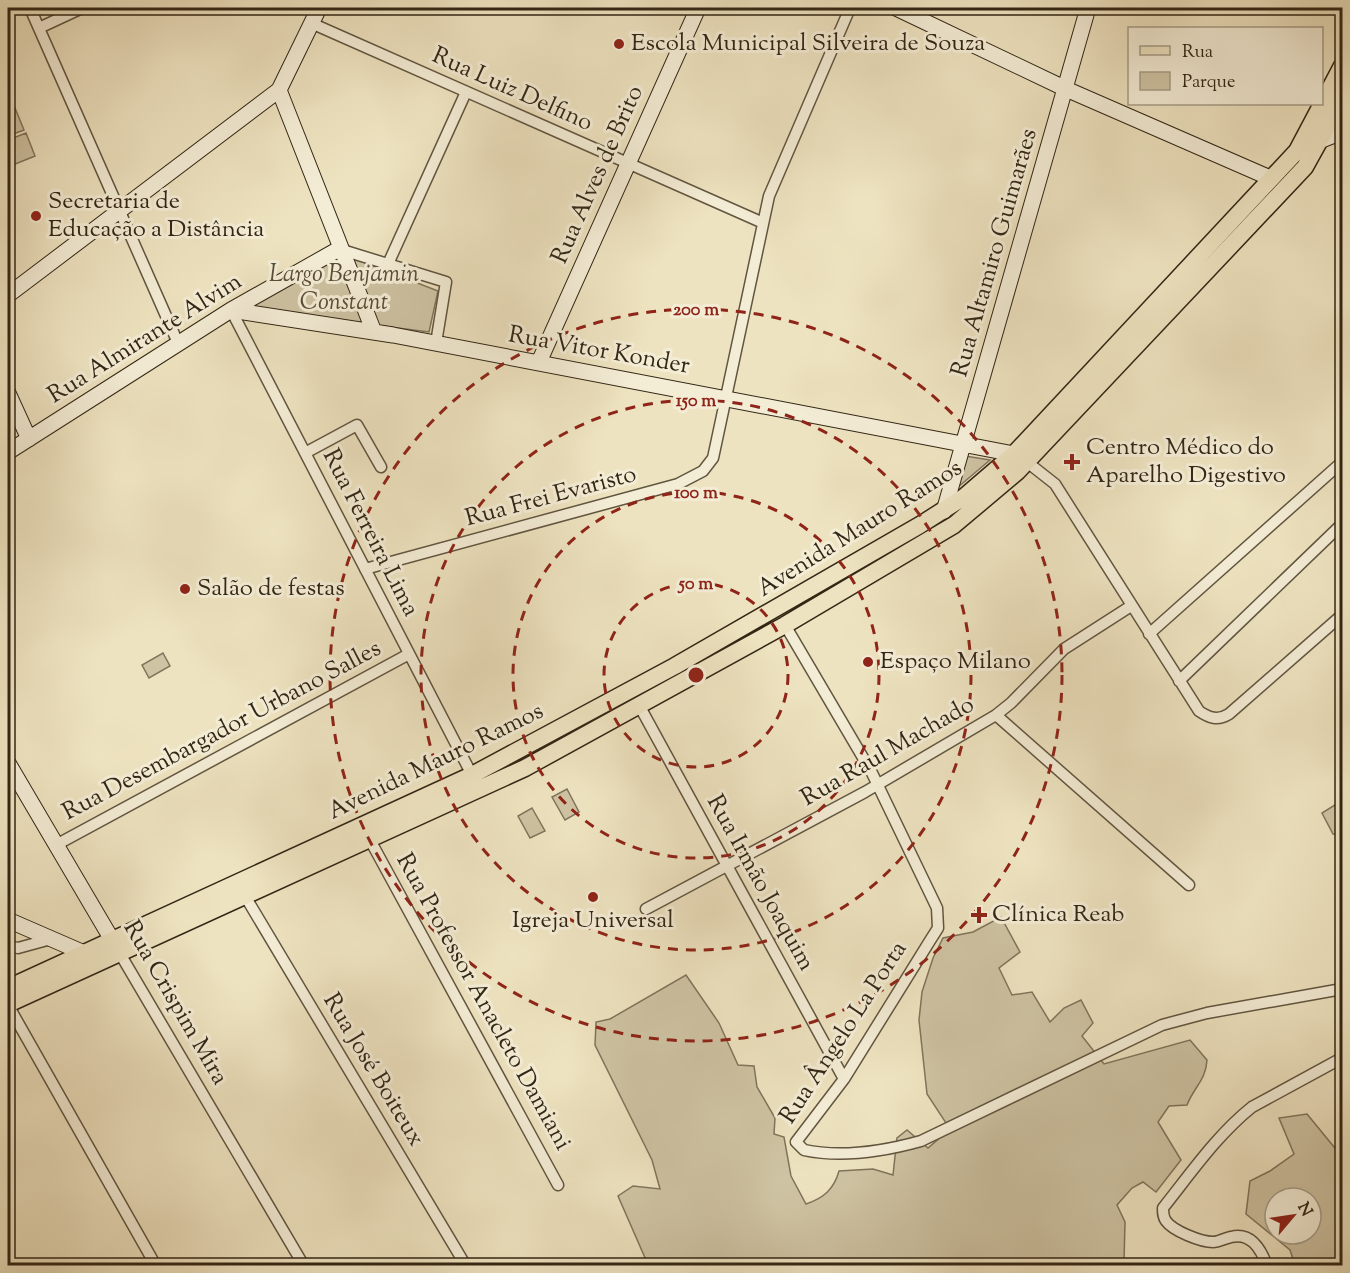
<svg xmlns="http://www.w3.org/2000/svg" width="1350" height="1273" font-family="'Sorts Mill Goudy',serif">
  <style>
    .green { fill: #cec3a3; stroke: #80745c; stroke-width: 1.5; fill-rule: evenodd }
    .lines { fill: none; stroke-linecap: round; stroke-linejoin: round }
    .street-casing { stroke: #615540; stroke-width: 13 }
    .secondary-casing { stroke: #322615; stroke-width: 17 }
    .primary-casing { stroke: #322615; stroke-width: 19 }
    .street { stroke: #f4edd6; stroke-width: 10 }
    .secondary { stroke: #f4edd6; stroke-width: 15 }
    .primary { stroke: #eee3c0; stroke-width: 16 }
    .ring { fill: none; stroke: #8f2418; stroke-width: 3; stroke-dasharray: 10 8 }
    .poi-dot { fill: #8f2418; stroke: #f4edd6; stroke-width: 2 }
    .labels { text-anchor: middle; dominant-baseline: central; stroke-width: 6; stroke-linejoin: round; paint-order: stroke }
    .poi-label { font-size: 24px; fill: #322615; stroke: #f4edd6; text-anchor: start }
    .street-label { font-size: 24px; fill: #322615; stroke: #f4edd6 }
    .park-label { font-size: 24px; font-style: italic; fill: #594d38; stroke: #f4edd6 }
    .centre { fill: #8f2418; stroke: #f4edd6; stroke-width: 3 }
    .ring-label { font-size: 18px; text-anchor: middle; font-weight: bold; fill: #8f2418; stroke: #f4edd6; stroke-width: 6; stroke-linejoin: round; paint-order: stroke }
  </style>
  <rect width="100%" height="100%" fill="#eee3c0"/>
  <filter id="stains"><feTurbulence type="fractalNoise" baseFrequency=".00333" numOctaves="4"/><feColorMatrix values="0 0 0 0 .2 0 0 0 0 .09 0 0 0 0 .02 0 0 0 .5 -.17"/></filter>
  <radialGradient id="worn" r=".72"><stop offset=".6" stop-color="#630" stop-opacity="0"/><stop offset="1" stop-color="#630" stop-opacity=".3"/></radialGradient>
  <path class="green" d="M15,108L24,130L8,136V111Z
    M26,133L35,156L8,167V140Z
    M340,253L438,291L429,332L258,310L254,306L256,301Z
    M965,456L990,460L957,488Z
    M965,508L967,511L758,633L484,781L482,778L757,627Z
    M163,653L170,666L149,678L142,665Z
    M567,789L579,812L565,820L552,797Z
    M1338,803L1342,808V835L1333,834L1322,813Z
    M532,808L545,831L530,838L518,816Z
    M1001,917L1020,952L999,968L1012,995L1032,992L1050,1022L1064,1008L1081,1000L1093,1023L1082,1036L1104,1064L1190,1040L1207,1060C1206,1080 1194,1087 1187,1105L1169,1106L1158,1122L1181,1160L1156,1192L1143,1182L1132,1188L1117,1205L1125,1222L1124,1262L1117,1265H667L659,1260H646L618,1196L633,1186L660,1189L652,1160L595,1045L596,1022L610,1019L686,975L719,1023L738,1065L754,1066L757,1087L775,1118L774,1134L784,1137L791,1176L806,1204C824,1198 834,1189 839,1171L873,1169L893,1175L897,1138L907,1130L928,1148L950,1129L927,1094L919,1020L922,992L933,958L943,938L973,932Z
    M1307,1114L1339,1153L1342,1146V1265H1295L1290,1250L1246,1214L1250,1181L1270,1171L1294,1154L1279,1118ZM1275,1198H1311V1234H1275Z"/>
  <g class="lines">
    <g class="street-casing">
      <path id="street" d="M30,8L178,343
        M311,23L761,222
        M39,28L82,8
        M339,249L446,282L436,343
        M388,264L466,92
        M231,310L472,775
        M305,453L357,425L381,467
        M1027,462L1055,484L1199,711C1209,718 1218,721 1229,714L1342,615
        M365,569L678,484L703,471L713,458L769,196L850,8
        M785,625L872,773L937,908L938,928L931,939L844,1079L796,1142L804,1150C841,1158 885,1151 921,1141L1162,1025L1207,1013L1342,989
        M1149,634L1342,462
        M1179,681L1342,524
        M640,707L844,1079
        M996,715L1189,885
        M370,840L558,1185
        M56,845L409,654
        M245,896L466,1266
        M646,909L865,792L996,715L1011,703L1064,649L1131,606
        M8,946L18,948L51,939
        M119,952L304,1266
        M8,1005L156,1266
        M1267,1266C1261,1249 1251,1232 1231,1237C1225,1238 1219,1242 1213,1242C1201,1242 1173,1231 1166,1221C1163,1217 1163,1213 1163,1208C1191,1173 1217,1135 1252,1107L1342,1058"/>
    </g>
    <g class="secondary-casing">
      <path id="secondary" d="M896,8L1066,89L1270,178
        M279,90L374,332
        M1314,143L1342,132
        M8,295L279,90L319,8
        M231,310L393,335L1014,454L1023,459
        M539,362L698,8
        M8,393L29,439
        M8,452L231,310L339,249
        M944,511L1088,8
        M8,763L118,950
        M8,920L84,953"/>
    </g>
    <g class="primary-casing">
      <path id="primary" d="M8,988L472,775L675,666L920,525L964,497L1014,454L1297,151L1342,66
        M8,1004L525,768L785,625L954,525L1017,472L1305,167L1342,100"/>
    </g>
    <use href="#street" class="street"/>
    <use href="#secondary" class="secondary"/>
    <use href="#primary" class="primary"/>
  </g>
  <g class="ring">
    <circle cx="696" cy="675" r="92"/>
    <circle cx="696" cy="675" r="183"/>
    <circle cx="696" cy="675" r="275"/>
    <circle cx="696" cy="675" r="366"/>
  </g>
  <g class="poi-dot">
    <circle cx="619" cy="44" r="6"/>
    <circle cx="36" cy="216" r="6"/>
    <path d="M1069 453h6v6h6v6h-6v6h-6v-6h-6v-6h6z"/>
    <circle cx="185" cy="589" r="6"/>
    <circle cx="868" cy="662" r="6"/>
    <circle cx="593" cy="897" r="6"/>
    <path d="M976 906h6v6h6v6h-6v6h-6v-6h-6v-6h6z"/>
  </g>
  <g class="labels">
    <g class="poi-label">
      <text x="631" y="44">Escola Municipal Silveira de Souza</text>
      <text x="48" y="202">Secretaria de<tspan x="48" dy="28">Educação a Distância</tspan></text>
      <text x="1086" y="448">Centro Médico do<tspan x="1086" dy="28">Aparelho Digestivo</tspan></text>
      <text x="197" y="589">Salão de festas</text>
      <text x="880" y="662">Espaço Milano</text>
      <text x="992" y="915">Clínica Reab</text>
      <text x="593" y="921" text-anchor="middle">Igreja Universal</text>
    </g>
    <g class="street-label">
      <text transform="translate(512 90) rotate(24)">Rua Luiz Delfino</text>
      <text transform="translate(598 175) rotate(-66)">Rua Alves de Brito</text>
      <text transform="translate(995 253) rotate(-74)">Rua Altamiro Guimarães</text>
      <text transform="translate(145 339) rotate(-32)">Rua Almirante Alvim</text>
      <text transform="translate(599 351) rotate(10)">Rua Vitor Konder</text>
      <text transform="translate(551 497) rotate(-15)">Rua Frei Evaristo</text>
      <text transform="translate(860 529) rotate(-32)">Avenida Mauro Ramos</text>
      <text transform="translate(370 533) rotate(63)">Rua Ferreira Lima</text>
      <text transform="translate(222 731) rotate(-28)">Rua Desembargador Urbano Salles</text>
      <text transform="translate(888 752) rotate(-30)">Rua Raul Machado</text>
      <text transform="translate(436 762) rotate(-26)">Avenida Mauro Ramos</text>
      <text transform="translate(760 883) rotate(61)">Rua Irmão Joaquim</text>
      <text transform="translate(483 1002) rotate(61)">Rua Professor Anacleto Damiani</text>
      <text transform="translate(175 1003) rotate(60)">Rua Crispim Mira</text>
      <text transform="translate(844 1033) rotate(-57)">Rua Ângelo La Porta</text>
      <text transform="translate(373 1070) rotate(59)">Rua José Boiteux</text>
    </g>
    <g class="park-label">
      <text x="344" y="275">Largo Benjamin<tspan x="344" dy="28">Constant</tspan></text>
    </g>
  </g>
  <circle cx="696" cy="675" r="9" class="centre"/>
  <g class="ring-label">
    <text x="696" y="315">200 m</text>
    <text x="696" y="406">150 m</text>
    <text x="696" y="498">100 m</text>
    <text x="696" y="589">50 m</text>
  </g>
  <rect width="1350" height="1273" fill="none" stroke="#eee3c0" stroke-width="30"/>
  <rect x="9" y="9" width="1332" height="1255" fill="none" stroke="#322615" stroke-width="3"/>
  <rect x="15" y="15" width="1320" height="1243" fill="none" stroke="#322615" stroke-width="1.5"/>
  <rect x="1128" y="27" width="195" height="78" fill="#f4edd6" stroke="#a69d89" stroke-width="1.5"/>
  <rect x="1140" y="46" width="30" height="9" fill="#eee3c0" stroke="#a69d89" stroke-width="1.5"/>
  <text x="1182" y="57" font-size="18" fill="#322615">Rua</text>
  <rect x="1140" y="72" width="30" height="18" fill="#cec3a3" stroke="#a69d89" stroke-width="1.5"/>
  <text x="1182" y="87" font-size="18" fill="#322615">Parque</text>
  <g transform="translate(1293 1216) rotate(61)"><circle r="28" fill="#f4edd6" stroke="#a69d89" stroke-width="1.5"/>
  <path d="M0-4.5L10 22L0 15L-10 22Z" fill="#8f2418"/>
  <text y="-9" font-size="16" font-weight="bold" text-anchor="middle" fill="#322615">N</text>
  </g>
  <rect width="100%" height="100%" filter="url(#stains)"/>
  <rect width="100%" height="100%" fill="url(#worn)"/>
</svg>
